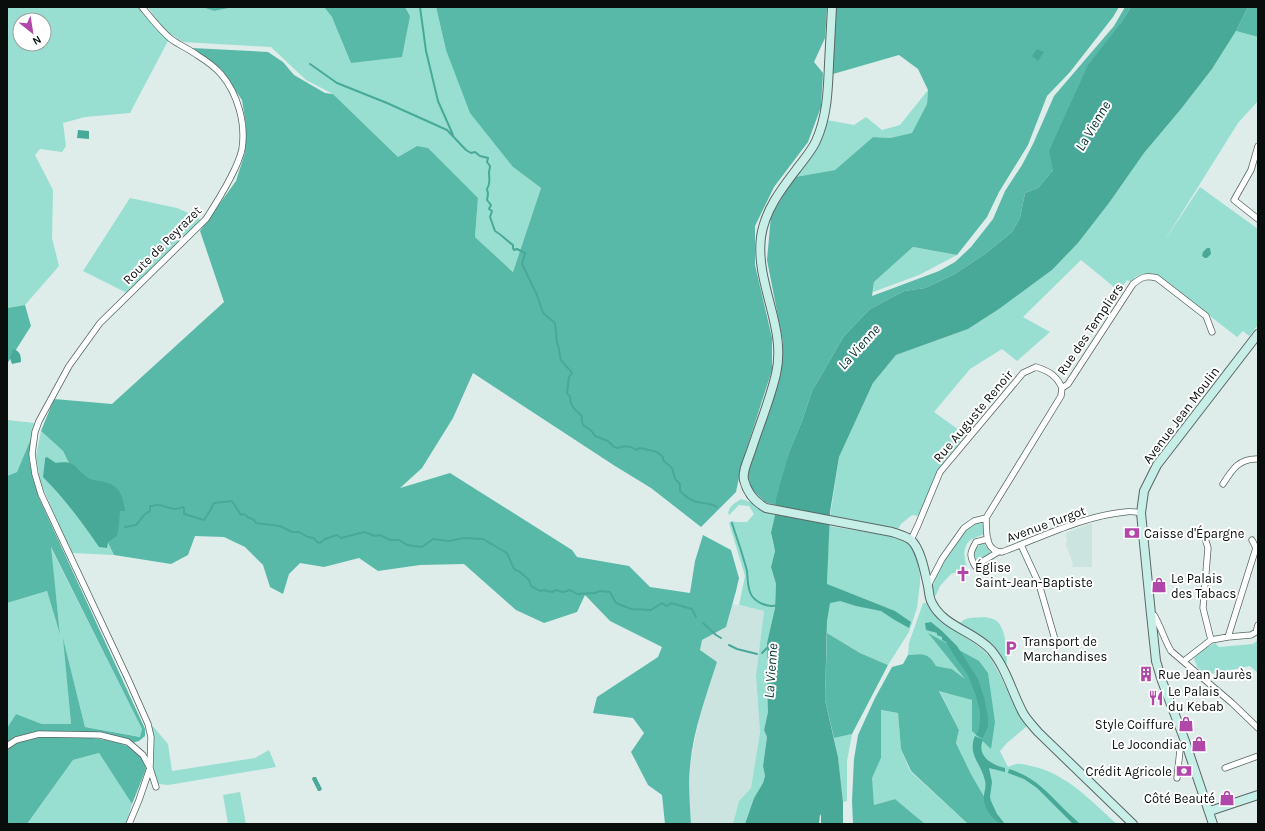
<svg xmlns="http://www.w3.org/2000/svg" width="1265" height="831" font-family="Karla,sans-serif">
  <style>
    .built { fill: #cbe4df }
    .green { fill: #98dfd1; fill-rule: evenodd }
    .forest { fill: #59b9a9 }
    .water { fill: #48a999 }
    .lines { fill: none; stroke-linecap: round; stroke-linejoin: round }
    .stream { stroke: #48a999; stroke-width: 2 }
    .street-casing { stroke: #596764; stroke-width: 7 }
    .secondary-casing { stroke: #596764; stroke-width: 10 }
    .street { stroke: #fff; stroke-width: 5.5 }
    .secondary { stroke: #c8eee8; stroke-width: 8 }
    .labels { text-anchor: middle; dominant-baseline: central; stroke-width: 4; stroke-linejoin: round; paint-order: stroke }
    .street-label { font-size: 13px; fill: #090e0d; stroke: #fff }
    .poi-label { font-size: 13px; fill: #090e0d; stroke: #fff; text-anchor: start }
    .water-label { font-size: 14px; font-style: italic; fill: #02322b; stroke: #fff }
  </style>
  <rect width="100%" height="100%" fill="#deedea"/>
  <path class="built" d="M1092,523V567H1072L1073,563L1065,543L1067,542L1066,533Z
    M732,604L764,611L756,676L760,731L751,788L739,801L733,824H691L689,800L690,765L698,723L700,650L702,640L726,627Z"/>
  <path class="green" d="M7,7H141L169,39L130,113L85,117L63,123L66,146L62,152L40,149L35,155L53,190L52,238L59,266L25,305L7,308ZM20,20H44V44H20Z
    M148,7H202L214,11L234,7H324L332,17L410,16L405,7H436L446,50L513,167L541,188L513,272L475,237L478,198L417,146L398,157L333,94L306,80L271,47L183,42L166,31L155,17Z
    M1236,31L1258,37V101L1238,123L1163,243L1200,187L1258,229V325L1249,336L1243,331L1237,337L1156,274C1145,273 1138,272 1131,282L1127,280L1119,291L1081,260L1023,317L1050,332L1017,361L1002,349L970,369L934,412L966,435L936,473L919,516L912,515L901,524L898,529L867,525L830,517L839,457L873,383L896,355L968,329L999,309L1052,270L1078,243L1109,203L1144,153L1181,109L1212,69Z
    M928,90L927,104L913,133L890,138L873,137L835,170L795,177L827,120L854,125L866,117L882,130L900,125Z
    M130,198L177,208L199,218L200,221L127,293L83,271Z
    M913,247L957,255L919,275L873,292L874,282Z
    M7,420L35,423L32,436L17,472L7,476Z
    M41,431L63,451L114,555L71,553L40,481L36,456Z
    M741,499C755,502 761,511 775,515L771,536L775,551L771,567L776,584L775,608L767,643L768,671L767,689L768,712L764,730L767,737L763,766L765,776L763,783L754,798L745,824H733L739,801L751,788L760,732L756,676L764,611L739,605L745,576L729,523L731,521L737,522H747L754,514L749,506L739,505L729,515L728,513C730,505 735,503 741,499Z
    M977,522L983,524L985,534C980,536 976,537 972,539C963,544 963,558 967,566L964,568L963,567L959,571L958,570L956,571L957,572L951,574L940,586L936,595L933,597L932,588L940,566L964,530Z
    M829,526L896,537L910,544L915,554L920,574V583L917,608L909,632L888,665L860,653L827,633V585Z
    M984,543L988,549L991,553L976,562L974,558L973,553L980,544Z
    M50,546L142,729L141,737L85,727L64,642L71,724H42L16,714L7,728V603L47,591L60,631Z
    M923,603H926L933,613L946,624L981,648L990,657L1001,677L1015,707L1027,726L1007,743L1000,751L1008,767C1010,766 1013,765 1016,764C1021,763 1026,765 1031,766C1066,773 1091,801 1117,824H1000L971,774L956,743L959,730L939,690L972,700V731L988,673L929,634L966,680L952,669L936,666C928,652 923,654 908,655L909,643Z
    M985,617C988,618 992,618 995,620C1007,626 1008,659 1006,671L961,626L960,623C966,616 977,618 985,617Z
    M1258,640V673L1250,666L1211,674L1207,677L1197,667L1194,658L1202,650L1215,643L1219,647L1253,644Z
    M880,710L898,713L901,749L910,771L968,824H925L895,799L874,805L871,778L881,758Z
    M151,724L168,744L172,771L255,758L269,750L276,767L168,785L158,784L153,770L154,758Z
    M852,734L847,761V801L843,802L838,757L834,738Z
    M99,753L132,804L126,824H27L73,760Z
    M240,792L246,824H228L223,795Z"/>
  <path class="forest" d="M202,7H234L214,11Z
    M324,7H405L410,16L402,57L351,63L332,17Z
    M436,7H827L825,38L814,62L823,73L821,107L808,142L774,187L755,226V265L772,338V370L742,463L736,492L701,527L651,488L615,466L473,373L453,418L422,468L400,488L450,473L572,550L577,557L629,566L650,587L690,593L695,561L703,535L731,550L739,578L736,591L726,627L702,640L700,650L717,662C706,696 693,731 690,766C688,785 690,805 691,824H665L662,795L648,785L631,752L644,733L633,718L593,713L597,697L658,657L662,647L610,621L585,595L577,612L544,623L516,610L464,564L420,565L378,571L359,558L324,567L300,563L289,574L283,594L270,587L263,565L245,547L224,537L195,536L188,555L171,564L114,555L63,451L41,431L54,399L112,404L224,302L200,231L236,181L245,153L246,125L242,100L221,69L192,48L268,52L283,62L294,75L325,93L333,94L398,157L417,146L428,148L478,198L475,237L513,272L541,188L513,167L470,113L446,50Z
    M836,7H1119L1113,17L1070,72L1047,96L1028,145L999,192L987,217L957,255L913,247L874,282L872,296L939,271L955,262L971,247L993,219L1005,191L1022,165L1033,144L1054,96L1114,26L1125,7H1131L1121,23L1053,170L1038,188L1025,193L1020,218L1012,232L985,254L953,275L925,288L904,291L870,309L844,336L812,391L802,421L789,452L776,505L765,502L752,489L748,476L750,462L781,373L783,342L767,260L771,215L795,177L835,170L873,137L890,138L912,133L927,104L928,90L918,69L899,55L833,74Z
    M1248,7H1258V37L1236,31Z
    M25,305L31,326L7,364V308Z
    M32,436L29,458L33,479L39,498L145,729V736L139,741L132,743L108,734L90,733L93,738C110,741 133,743 143,759C144,762 145,766 146,769L132,804L99,753L73,760L27,824H7V728L16,714L42,724H71L63,638L85,727L140,737L142,729L51,547L60,634L47,591L7,603V476L17,472Z
    M827,633L860,653L888,665L852,734L834,738L825,700Z
    M928,633L979,661L988,673L995,722L991,749L972,731V700L939,691L959,730L956,743L971,774L1000,824H968L911,771L901,749L898,713L881,710V758L872,778L874,805L895,799L925,824H853L852,801L854,759L858,735L875,698L892,667L903,664L908,655C923,654 928,652 936,666L952,669L965,679Z"/>
  <path class="water" d="M1131,7H1248L1236,31L1212,69L1181,109L1144,153L1109,203L1078,243L1052,270L999,309L968,329L896,355L873,383L839,457L830,512L827,584L895,611L911,622L909,628L893,619L881,611L856,606L840,601L830,603L827,621L825,700L838,757L843,802V824H821V816L820,814L819,824H745L754,798L763,783L765,776L763,766L767,737L764,730L768,712L767,689L768,671L767,643L775,608L776,584L771,567L775,551L771,533L775,515L776,499L789,452L802,421L812,391L844,336L870,309L904,291L925,288L953,275L985,254L1012,232L1020,218L1025,193L1038,188L1053,170L1049,151L1088,65L1121,23Z
    M1037,49L1044,52L1038,61L1032,56Z
    M78,130L89,131V139L77,138Z
    M1207,248H1210L1211,254L1207,258H1205L1202,256L1203,252Z
    M13,349C20,351 21,355 21,362L12,364L10,358Z
    M47,457L56,463C76,460 74,468 88,478C91,480 96,480 100,481C118,484 123,493 125,511H120L119,524L117,536L108,542L107,548L99,547C82,522 64,498 43,477L45,460V458Z
    M931,622L942,631L957,646L978,679L984,697L988,717V726L983,738L976,735L979,729L980,718V711L976,696L968,675L957,660L946,642L942,640V637L937,635V633L926,630L925,623Z
    M975,736L983,740C976,756 992,765 1005,768V772L989,768L992,782L990,797L991,801L997,814L1005,824C995,824 985,810 984,800C983,793 987,787 985,781C982,764 967,755 975,736Z
    M1009,769C1035,777 1045,790 1064,809C1069,814 1075,819 1080,824H1073L1037,788L1024,779L1008,773Z
    M313,777H316L322,789L320,791H318L312,779Z"/>
  <g class="lines">
    <path class="stream" d="M420,7L426,51L438,101L453,135
      M310,64L337,83L387,103L447,130L466,150L471,153L475,152L480,156L488,158L487,162L490,166C490,168 489,171 489,173C489,179 491,183 487,189L488,194L487,200L491,205L489,209L492,211L490,217L495,231C502,235 507,241 513,245V248L514,250L517,249L525,253L522,264L537,295L543,313L555,323L557,343C560,348 559,355 561,360C564,365 569,368 572,373L569,377L567,394L570,396C569,405 575,410 582,416C580,430 590,425 595,436L608,441L614,447L618,448C625,445 631,446 636,450L640,448L657,452L663,457V460L672,468L675,479L680,484V491C684,495 688,499 694,501C702,504 709,502 717,507
      M732,523C737,539 743,555 747,571C748,579 747,589 752,596C757,603 769,608 777,605
      M125,527L136,525L145,514L150,511V506C153,506 155,505 157,505C166,505 173,512 182,507L184,508V514L204,520L210,511L214,503L232,501L241,515L244,514L249,518L253,519L256,523L280,526L292,532H299L308,537L314,538L317,542L320,543L325,539L337,535L341,538L364,532L375,536L380,535L390,540H399L407,545L422,547L433,539L449,541L464,538L483,539L507,553L514,569L520,572L529,580L531,586L540,591L543,590L552,592L556,590L563,592L570,590L577,594L595,593L600,591L610,592L616,603L631,609L651,610L662,603L667,606L671,603L692,609L696,617
      M703,623L716,635L721,638
      M729,645L737,649L757,654
      M762,653L768,647"/>
    <g class="street-casing">
      <path id="street" d="M1258,146L1251,170L1234,200L1258,219
        M1223,484C1232,470 1239,458 1258,459
        M986,518L1061,396L1062,388L1068,384L1133,284C1142,277 1145,275 1157,278L1206,316L1212,332
        M986,518C987,531 984,551 1002,552C1042,537 1083,516 1125,512C1130,511 1136,512 1141,513
        M1205,538L1208,548L1203,608L1211,640
        M988,539L976,542C970,553 969,555 975,566L998,552
        M911,540L918,525L940,472L1023,373L1036,367C1049,371 1057,376 1062,388
        M1021,545L1039,584L1056,643
        M928,586L942,559L964,528L974,521L986,518
        M1151,614L1154,615C1161,627 1164,639 1171,651L1232,703L1258,728
        M1228,637L1256,548L1252,540
        M1184,661L1211,640L1228,637L1251,635L1256,632L1258,625
        M7,746L16,740L39,734L100,735L128,742L143,755L150,768L156,787
        M1225,768L1258,756
        M1177,778L1180,750L1185,741
        M129,824L139,800L150,768L151,737L148,724L128,679L41,494L35,474L32,454L35,432L39,421L69,366L100,323L206,219C217,202 238,169 242,149C246,124 238,94 221,74C215,67 205,60 197,55C189,49 179,45 171,39C160,30 151,18 142,7"/>
    </g>
    <g class="secondary-casing">
      <path id="secondary" d="M832,7C831,26 830,45 829,64C828,91 827,117 816,141C812,150 805,158 799,166C783,187 765,209 761,237C755,284 787,327 776,374C770,400 759,426 751,451C748,460 742,472 744,480C747,492 755,502 766,508L892,532C898,534 906,536 911,540C921,549 925,573 928,586C929,591 929,598 932,603C944,627 974,631 991,650C1006,668 1012,692 1023,713C1027,720 1033,726 1038,732L1133,824
        M1210,811L1258,795
        M1213,824L1185,741L1162,681L1156,661L1151,614L1141,513L1144,491L1157,465L1258,334"/>
    </g>
    <use href="#street" class="street"/>
    <use href="#secondary" class="secondary"/>
  </g>
  <defs>
    <g id="bank-bare" transform="scale(1.2)"><path d="M-6-4H6V4H-6ZM0-2.3a2.3 2.3 0 1 0 0 4.6a2.3 2.3 0 1 0 0-4.6Z" fill="#b147a9" stroke="#fff" stroke-width="2.5" paint-order="stroke"/></g>
    <g id="church-bare" transform="scale(1.2)"><path d="M-1.2-6h2.4v3.5h3.3v2.4h-3.3V6h-2.4V-.1h-3.3v-2.4h3.3Z" fill="#b147a9" stroke="#fff" stroke-width="2.5" paint-order="stroke"/></g>
    <g id="shop-bare" transform="scale(1.2)"><path d="M-5-2.5h2.3a2.7 3.5 0 0 1 5.4 0H5L5.5 6h-11ZM-1.5-2.5h3a1.5 2.3 0 0 0-3 0Z" fill="#b147a9" stroke="#fff" stroke-width="2.5" paint-order="stroke"/></g>
    <g id="parking-bare" transform="scale(1.2)"><path d="M-3.5-5.5H1a3.5 3.5 0 0 1 0 7H-1V5.5H-3.5ZM-1-3.4V-.6H.8a1.4 1.4 0 0 0 0-2.8Z" fill="#b147a9" stroke="#fff" stroke-width="2.5" paint-order="stroke"/></g>
    <g id="building-bare" transform="scale(1.2)"><path d="M-4-6H4V6H1V3H-1V6H-4ZM-2.5-4.3h1.7v1.8h-1.7ZM.8-4.3h1.7v1.8H.8ZM-2.5-1h1.7V.8h-1.7ZM.8-1h1.7V.8H.8Z" fill="#b147a9" stroke="#fff" stroke-width="2.5" paint-order="stroke"/></g>
    <g id="restaurant-bare" transform="scale(1.2)"><path d="M-5-6h1v4h1v-4h1v4h1v-4h1v5L-1.5 .5V6h-2V.5L-5-1ZM5-6V6H3V1.5H1.5Q1.5-4 5-6Z" fill="#b147a9" stroke="#fff" stroke-width="2.5" paint-order="stroke"/></g>
  </defs>
  <g fill-rule="evenodd">
    <use href="#bank-bare" x="1132" y="533"/>
    <use href="#church-bare" x="963" y="574"/>
    <use href="#shop-bare" x="1159" y="585"/>
    <use href="#parking-bare" x="1011" y="648"/>
    <use href="#building-bare" x="1146" y="674"/>
    <use href="#restaurant-bare" x="1156" y="698"/>
    <use href="#shop-bare" x="1186" y="724"/>
    <use href="#shop-bare" x="1199" y="744"/>
    <use href="#bank-bare" x="1184" y="771"/>
    <use href="#shop-bare" x="1227" y="798"/>
  </g>
  <g class="labels">
    <g class="street-label">
      <text transform="translate(162 245) rotate(-45)">Route de Peyrazet</text>
      <text transform="translate(1090 329) rotate(-56)">Rue des Templiers</text>
      <text transform="translate(1181 415) rotate(-53)">Avenue Jean Moulin</text>
      <text transform="translate(973 416) rotate(-50)">Rue Auguste Renoir</text>
      <text transform="translate(1046 524) rotate(-20)">Avenue Turgot</text>
    </g>
    <g class="poi-label">
      <text x="1144" y="533">Caisse d'Épargne</text>
      <text x="975" y="567">Église<tspan x="975" dy="15">Saint-Jean-Baptiste</tspan></text>
      <text x="1171" y="578">Le Palais<tspan x="1171" dy="15">des Tabacs</tspan></text>
      <text x="1023" y="641">Transport de<tspan x="1023" dy="15">Marchandises</tspan></text>
      <text x="1158" y="674">Rue Jean Jaurès</text>
      <text x="1168" y="691">Le Palais<tspan x="1168" dy="15">du Kebab</tspan></text>
      <text x="1174" y="724" text-anchor="end">Style Coiffure</text>
      <text x="1187" y="744" text-anchor="end">Le Jocondiac</text>
      <text x="1172" y="771" text-anchor="end">Crédit Agricole</text>
      <text x="1215" y="798" text-anchor="end">Côté Beauté</text>
    </g>
    <g class="water-label">
      <text transform="translate(1093 126) rotate(-59)">La Vienne</text>
      <text transform="translate(859 347) rotate(-48)">La Vienne</text>
      <text transform="translate(771 671) rotate(-86)">La Vienne</text>
    </g>
  </g>
  <rect width="1265" height="831" fill="none" stroke="#090e0d" stroke-width="16"/>
  <g transform="translate(32 32) rotate(150)"><circle r="19" fill="#ffffff" stroke="#9d9f9e"/>
  <path d="M0-3L7 15L0 10L-7 15Z" fill="#b147a9"/>
  <text y="-6" font-size="11" font-weight="bold" text-anchor="middle" fill="#090e0d">N</text>
  </g>
</svg>
